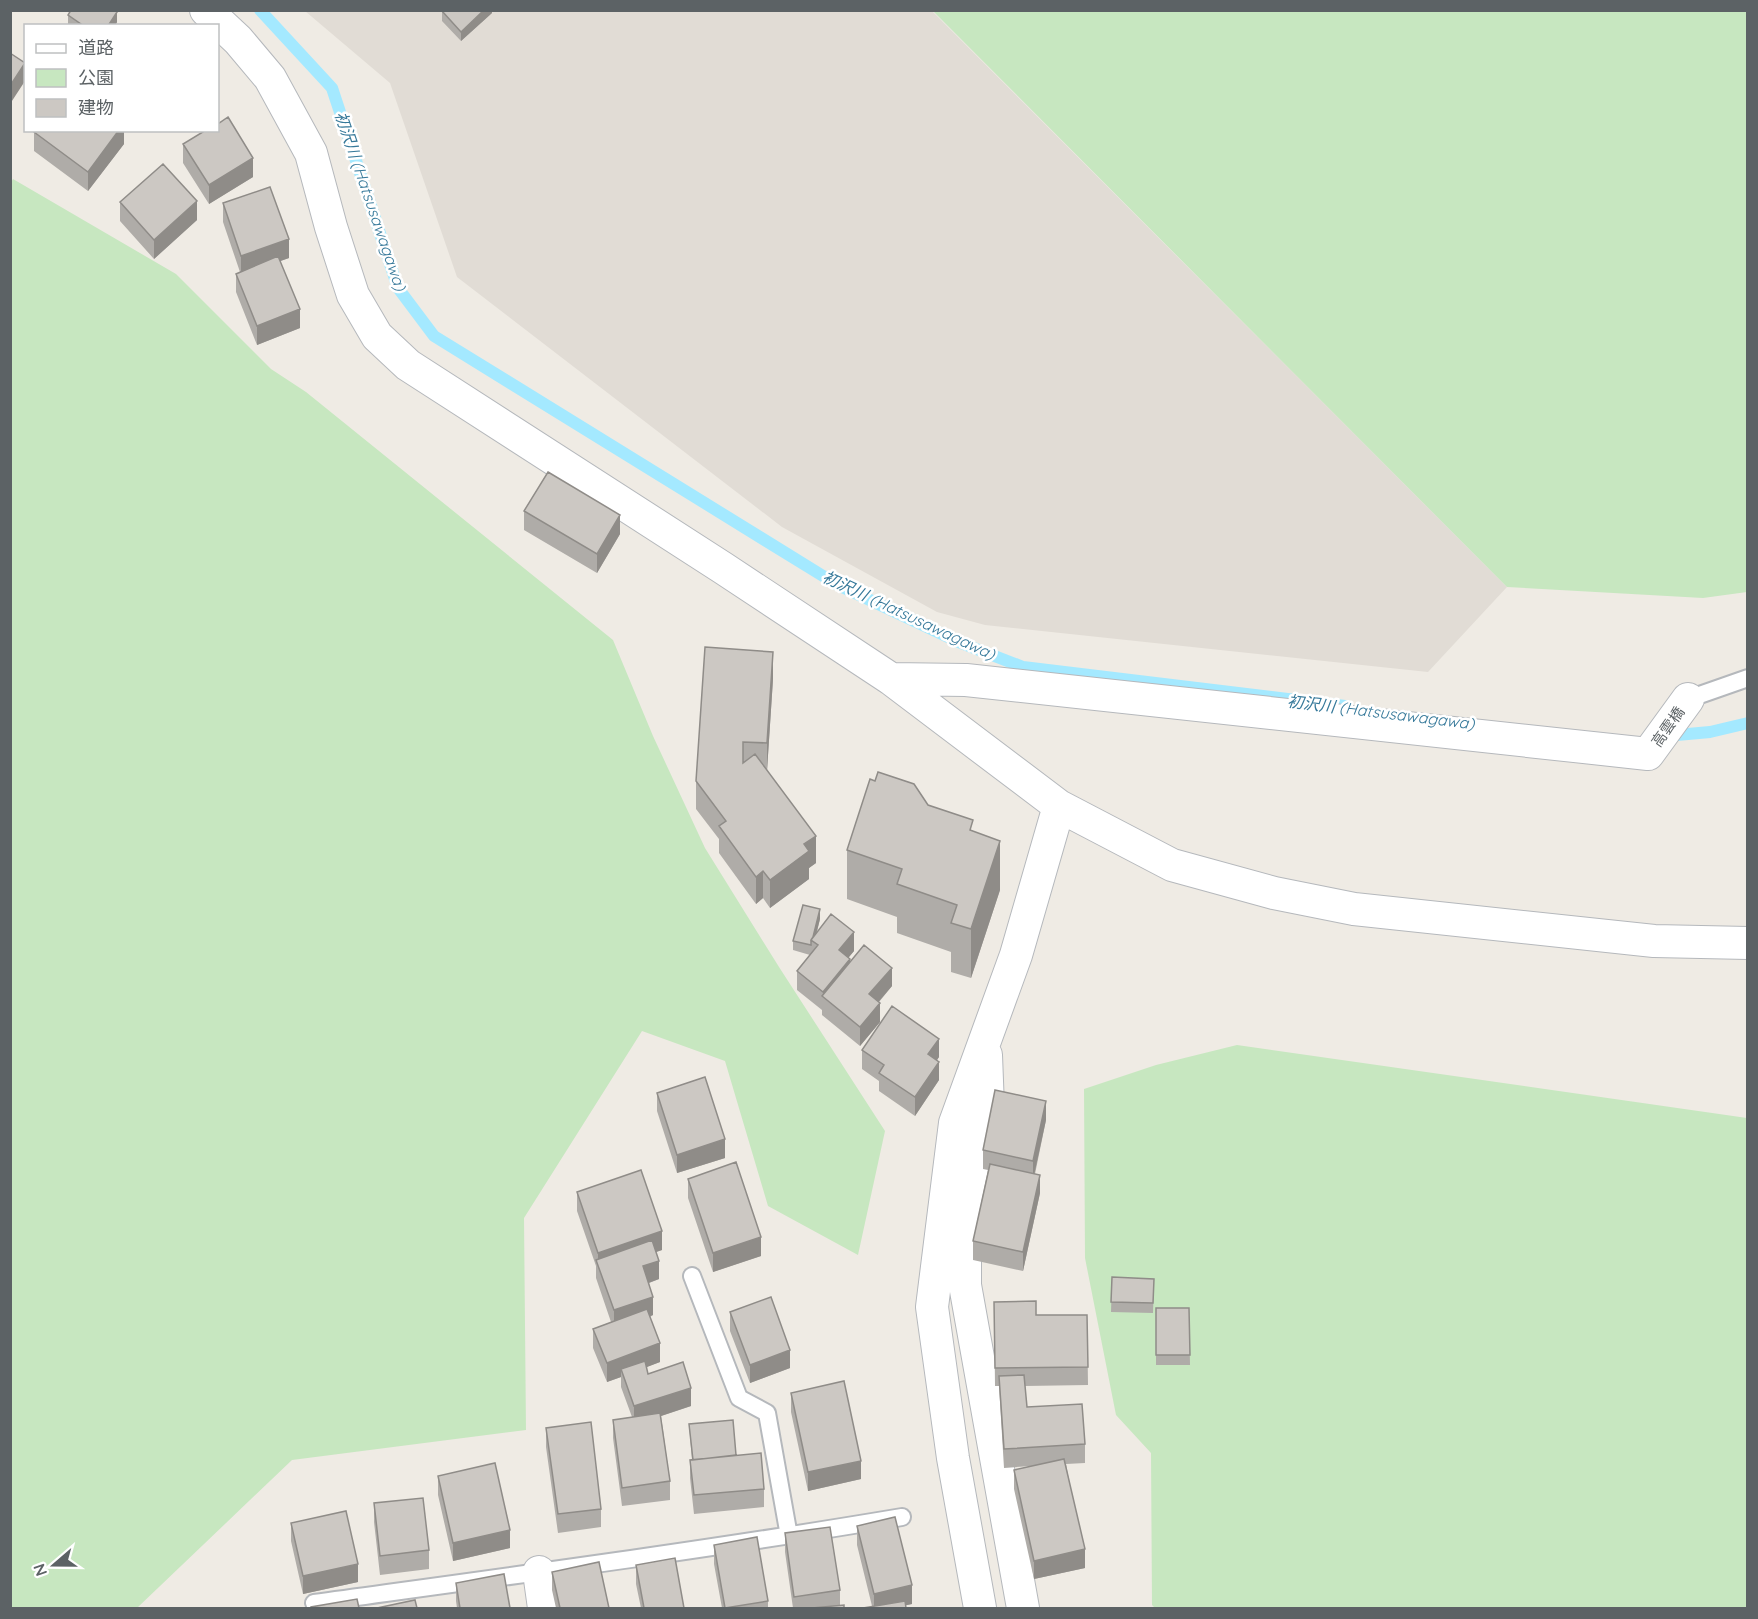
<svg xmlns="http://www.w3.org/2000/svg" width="1758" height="1619" font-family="Quicksand,'Noto Sans JP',sans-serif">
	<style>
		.education { fill: #e1dcd5 }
		.green { fill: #c7e7c0 }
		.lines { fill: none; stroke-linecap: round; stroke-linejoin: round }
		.stream { stroke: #a4e9ff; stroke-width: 12 }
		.lane-casing { stroke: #b5b8bc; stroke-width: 20 }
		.street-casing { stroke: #b5b8bc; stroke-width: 34 }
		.lane { stroke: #fff; stroke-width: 16 }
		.street { stroke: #fff; stroke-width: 32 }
		.wall { fill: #afaca8 }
		.shaded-wall { fill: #8f8c88 }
		.building { fill: #ccc8c3; stroke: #8f8c88; stroke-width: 1.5 }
		.labels { text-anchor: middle; stroke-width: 5; stroke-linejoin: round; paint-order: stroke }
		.street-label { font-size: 15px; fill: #5c6265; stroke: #fff }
		.water-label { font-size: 16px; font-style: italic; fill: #36799a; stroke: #fff }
	</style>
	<rect width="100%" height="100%" fill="#efebe4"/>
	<path class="education" d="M 305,11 L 932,11 L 1507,587 L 1428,672 L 985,625 L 937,612 L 782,527 L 457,277 L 390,83 Z"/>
	<path class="green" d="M 933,11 L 1747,11 L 1747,592 L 1703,598 L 1507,587 Z
		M 13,179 L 176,274 L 271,369 L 306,392 L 613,640 L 653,736 L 705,848 L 779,967 L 885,1131 L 858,1255 L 768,1206 L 725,1061 L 642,1031 L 524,1218 L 526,1430 L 292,1460 L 137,1608 L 11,1608 L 10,184 Z
		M 1237,1045 L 1747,1118 L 1747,1608 L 1155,1608 L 1152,1605 L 1151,1453 L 1116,1415 L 1085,1258 L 1084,1089 L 1156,1065 Z"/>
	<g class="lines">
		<path class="stream" d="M 260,10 L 332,88 L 398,288 L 434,336 L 836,584 L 961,643 L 1023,667 L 1345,706
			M 1666,736 L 1710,732 L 1748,723"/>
		<defs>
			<path id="lane" d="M 1688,699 L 1748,678
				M 692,1276 L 739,1398 L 767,1413 L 789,1536
				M 314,1603 C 510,1576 706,1550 902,1517"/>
			<path id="street" d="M 206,10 L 238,40 L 270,78 L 311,153 L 331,227 L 353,295 L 377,336 L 408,365 L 723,568 L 891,679 L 1059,806 L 1172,865 L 1274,893 L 1354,909 L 1654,941 L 1748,943
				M 891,679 L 966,680 L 1648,754 L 1688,699
				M 986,1055 L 988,1107 L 965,1251 L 965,1285 L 1023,1608
				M 539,1572 L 544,1608
				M 980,1608 L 953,1458 L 932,1307 L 955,1123 L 1016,955 L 1059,806"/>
		</defs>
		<use href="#lane" class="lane-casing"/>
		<use href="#street" class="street-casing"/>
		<use href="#lane" class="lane"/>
		<use href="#street" class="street"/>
	</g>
	<path class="wall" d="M 492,10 L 492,13 L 461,41 L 442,21 L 442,11 Z
		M 68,15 L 117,22 L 115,26 L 70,26 L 68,24 Z
		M 124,130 L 124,144 L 88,191 L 34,151 L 34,132 Z
		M 183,144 L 253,177 L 209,204 L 183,163 Z
		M 120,202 L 197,220 L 154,259 L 120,221 Z
		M 223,203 L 289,258 L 280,261 L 300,328 L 257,345 L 236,292 L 236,274 L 240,272 L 223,222 Z
		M 524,511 L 620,534 L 597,573 L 524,530 Z
		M 773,679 L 767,770 L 816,863 L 809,868 L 809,879 L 770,908 L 763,898 L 756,904 L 719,853 L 719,839 L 696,809 L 696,781 Z
		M 928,805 L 973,831 L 1000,890 L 971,978 L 951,972 L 951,952 L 897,933 L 897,917 L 847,899 L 847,850 Z
		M 820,919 L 817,932 L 854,951 L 848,958 L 850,962 L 892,986 L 879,1002 L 880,1022 L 860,1046 L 822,1015 L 822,1010 L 797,990 L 797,971 L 810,955 L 793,950 L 793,941 Z
		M 862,1050 L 939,1057 L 937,1060 L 939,1080 L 915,1116 L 879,1091 L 879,1081 L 862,1069 Z
		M 657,1093 L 725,1158 L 677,1173 L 657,1111 Z
		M 1046,1120 L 1035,1174 L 1040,1193 L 1023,1271 L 973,1260 L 973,1241 L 988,1170 L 983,1169 L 983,1150 Z
		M 688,1179 L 761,1256 L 713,1272 L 688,1198 Z
		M 577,1192 L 662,1250 L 656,1252 L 659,1279 L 649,1283 L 653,1315 L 650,1317 L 660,1362 L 646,1367 L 648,1374 L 691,1406 L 661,1416 L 670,1481 L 670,1500 L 622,1506 L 613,1438 L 613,1420 L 632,1417 L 621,1387 L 621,1377 L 607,1382 L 593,1348 L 593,1329 L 611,1322 L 596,1278 L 596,1266 L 577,1211 Z
		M 1112,1277 L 1154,1279 L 1153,1313 L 1111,1312 Z
		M 994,1302 L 1036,1315 L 1087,1315 L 1088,1385 L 1025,1386 L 1027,1407 L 1085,1444 L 1085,1463 L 1066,1464 L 1085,1568 L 1034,1579 L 1014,1489 L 1014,1470 L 1031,1466 L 1004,1468 L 999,1386 L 995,1386 Z
		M 1156,1308 L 1189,1308 L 1190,1365 L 1156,1365 Z
		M 730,1312 L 790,1368 L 750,1383 L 730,1331 Z
		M 791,1393 L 861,1479 L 808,1491 L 791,1412 Z
		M 689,1424 L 736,1456 L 764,1489 L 764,1507 L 694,1514 L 690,1478 L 690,1460 L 692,1460 Z
		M 546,1428 L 601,1509 L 601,1527 L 558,1533 L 546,1447 Z
		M 438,1476 L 510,1548 L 453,1561 L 438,1495 Z
		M 374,1503 L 429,1550 L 429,1569 L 380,1575 L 374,1522 Z
		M 291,1523 L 358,1582 L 303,1594 L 291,1541 Z
		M 857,1526 L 912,1604 L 906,1605 L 872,1606 L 857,1545 Z
		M 785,1533 L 840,1590 L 840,1605 L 844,1608 L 793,1608 L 785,1552 Z
		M 714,1545 L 768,1601 L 768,1608 L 722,1608 L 714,1564 Z
		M 636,1565 L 684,1608 L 641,1608 L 636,1584 Z
		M 552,1572 L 609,1608 L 556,1608 L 552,1590 Z
		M 456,1583 L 510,1608 L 457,1608 L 456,1601 Z"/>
	<path class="shaded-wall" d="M 484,10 L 492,10 L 492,13 L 461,41 L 461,32 Z
		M 117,12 L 117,22 L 115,26 L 108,26 Z
		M 25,63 L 25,81 L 10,104 L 10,86 Z
		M 119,130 L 124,130 L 124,144 L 88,191 L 88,172 Z
		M 253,158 L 253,177 L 209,204 L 209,185 Z
		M 197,201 L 197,220 L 154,259 L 154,240 Z
		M 289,239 L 289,258 L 241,275 L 241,256 Z
		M 300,309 L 300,328 L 257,345 L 257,326 Z
		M 620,515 L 620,534 L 597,573 L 597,554 Z
		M 773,652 L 773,679 L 767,771 L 767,743 Z
		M 816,836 L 816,863 L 809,868 L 809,879 L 770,908 L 770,880 L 804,844 Z
		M 1000,841 L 1000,890 L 971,978 L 971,929 Z
		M 763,871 L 763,898 L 756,904 L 756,877 Z
		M 820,909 L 820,919 L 814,942 L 812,941 Z
		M 854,932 L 854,951 L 839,969 L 839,950 Z
		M 850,959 L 850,977 L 823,997 L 823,992 Z
		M 892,968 L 892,986 L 869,1013 L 869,994 Z
		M 880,1003 L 880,1022 L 860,1046 L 860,1027 Z
		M 939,1039 L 939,1057 L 928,1073 L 928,1054 Z
		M 939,1062 L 939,1080 L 915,1116 L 915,1097 Z
		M 1046,1101 L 1046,1120 L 1033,1180 L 1033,1161 Z
		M 725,1139 L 725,1158 L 677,1173 L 677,1155 Z
		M 1040,1175 L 1040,1193 L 1023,1271 L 1023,1252 Z
		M 662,1231 L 662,1250 L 600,1271 L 598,1266 L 598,1253 Z
		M 761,1237 L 761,1256 L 713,1272 L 713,1253 Z
		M 659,1261 L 659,1279 L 643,1285 L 643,1266 Z
		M 653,1297 L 653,1315 L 614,1329 L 614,1310 Z
		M 660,1343 L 660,1362 L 624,1376 L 621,1369 L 621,1377 L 607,1382 L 607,1363 Z
		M 790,1350 L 790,1368 L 750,1383 L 750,1365 Z
		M 691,1388 L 691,1406 L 634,1425 L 634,1406 Z
		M 861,1461 L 861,1479 L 808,1491 L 808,1472 Z
		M 510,1530 L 510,1548 L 453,1561 L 453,1543 Z
		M 1085,1549 L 1085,1568 L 1034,1579 L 1034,1561 Z
		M 358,1564 L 358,1582 L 303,1594 L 303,1576 Z
		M 912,1585 L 912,1604 L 893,1608 L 874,1608 L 874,1594 Z"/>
	<path class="building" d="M 71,10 L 115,10 L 117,12 L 108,26 L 84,26 L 68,15 Z
		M 443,10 L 484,10 L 461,32 L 442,11 Z
		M 10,53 L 25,63 L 10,86 Z
		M 228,117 L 253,158 L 209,185 L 183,144 L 206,130 L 218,130 L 218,124 Z
		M 36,130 L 119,130 L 88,172 L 34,132 Z
		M 163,164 L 197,201 L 154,240 L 120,202 Z
		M 270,187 L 289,239 L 241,256 L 223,203 Z
		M 278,256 L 300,309 L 257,326 L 236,274 Z
		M 548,472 L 620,515 L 597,554 L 524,511 Z
		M 705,647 L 773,652 L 767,743 L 743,742 L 743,763 L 755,754 L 816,836 L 804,844 L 809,851 L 770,880 L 763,871 L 756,877 L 719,826 L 726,821 L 696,781 Z
		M 878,772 L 914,784 L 928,805 L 973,820 L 970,830 L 1000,841 L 971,929 L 951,923 L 957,905 L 897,884 L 902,869 L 847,850 L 870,779 L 875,781 Z
		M 803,905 L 820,909 L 813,937 L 811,940 L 811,945 L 793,941 Z
		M 831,914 L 854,932 L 839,950 L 850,959 L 823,992 L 797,971 L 818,945 L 811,940 Z
		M 864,945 L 892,968 L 869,994 L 880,1003 L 860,1027 L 822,996 Z
		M 892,1006 L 939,1039 L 928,1054 L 939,1062 L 915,1097 L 879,1073 L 884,1065 L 862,1050 Z
		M 705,1077 L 725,1139 L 677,1155 L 657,1093 Z
		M 995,1090 L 1046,1101 L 1033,1161 L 983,1150 Z
		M 736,1162 L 761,1237 L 713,1253 L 688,1179 Z
		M 990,1164 L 1040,1175 L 1023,1252 L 973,1241 Z
		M 641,1170 L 662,1231 L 598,1253 L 577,1192 Z
		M 652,1240 L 659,1261 L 643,1266 L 653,1297 L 614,1310 L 596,1260 Z
		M 1112,1277 L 1154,1279 L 1153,1303 L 1111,1302 Z
		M 771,1297 L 790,1350 L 750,1365 L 730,1312 Z
		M 1036,1301 L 1036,1315 L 1087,1315 L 1088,1367 L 995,1368 L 994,1302 Z
		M 1156,1308 L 1189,1308 L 1190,1355 L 1156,1355 Z
		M 647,1309 L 660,1343 L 607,1363 L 593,1329 Z
		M 645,1361 L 648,1374 L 683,1362 L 691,1388 L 634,1406 L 621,1369 Z
		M 1024,1375 L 1027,1407 L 1082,1404 L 1085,1444 L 1004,1449 L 999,1376 Z
		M 844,1381 L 861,1461 L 808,1472 L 791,1393 Z
		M 660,1413 L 670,1481 L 622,1488 L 613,1420 Z
		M 733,1420 L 736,1455 L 693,1460 L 689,1424 Z
		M 591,1422 L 601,1509 L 558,1514 L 546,1428 Z
		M 761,1453 L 764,1489 L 694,1495 L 690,1460 Z
		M 1064,1459 L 1085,1549 L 1034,1561 L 1014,1470 Z
		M 495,1463 L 510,1530 L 453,1543 L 438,1476 Z
		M 423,1498 L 429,1550 L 380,1556 L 374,1503 Z
		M 346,1511 L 358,1564 L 303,1576 L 291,1523 Z
		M 895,1517 L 912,1585 L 874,1594 L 857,1526 Z
		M 830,1527 L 840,1590 L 794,1597 L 785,1533 Z
		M 757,1537 L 768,1601 L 725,1608 L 714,1545 Z
		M 675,1558 L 684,1608 L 644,1608 L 636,1565 Z
		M 599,1562 L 609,1608 L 560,1608 L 552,1572 Z
		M 504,1574 L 510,1608 L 460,1608 L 456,1583 Z
		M 357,1599 L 359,1608 L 311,1608 L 311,1607 Z
		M 415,1600 L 417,1608 L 377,1608 Z
		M 905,1601 L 906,1608 L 863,1608 Z
		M 844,1605 L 844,1608 L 812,1608 Z"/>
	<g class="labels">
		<g class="street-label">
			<text transform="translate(1668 727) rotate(-55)" y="5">高雲橋</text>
		</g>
		<g class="water-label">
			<text transform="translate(371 201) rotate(71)" y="6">初沢川 (Hatsusawagawa)</text>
			<text transform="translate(909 615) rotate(25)" y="6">初沢川 (Hatsusawagawa)</text>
			<text transform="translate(1381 712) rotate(7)" y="6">初沢川 (Hatsusawagawa)</text>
		</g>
	</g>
	<rect width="1758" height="1619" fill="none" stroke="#5c6265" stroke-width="24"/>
	<rect x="24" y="24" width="195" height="108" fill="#ffffff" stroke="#bec0c1" stroke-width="1.5"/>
	<rect x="36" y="44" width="30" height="9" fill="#ffffff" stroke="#bec0c1" stroke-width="1.5"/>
	<text x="78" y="54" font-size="18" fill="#5c6265">道路</text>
	<rect x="36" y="69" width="30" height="18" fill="#c7e7c0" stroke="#bec0c1" stroke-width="1.5"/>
	<text x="78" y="84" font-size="18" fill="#5c6265">公園</text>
	<rect x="36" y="99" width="30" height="18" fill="#ccc8c3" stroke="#bec0c1" stroke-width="1.5"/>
	<text x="78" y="114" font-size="18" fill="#5c6265">建物</text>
	<g transform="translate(54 1565) rotate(250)" stroke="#ffffff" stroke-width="4.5" paint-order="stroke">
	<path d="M0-4.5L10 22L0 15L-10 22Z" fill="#5c6265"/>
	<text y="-9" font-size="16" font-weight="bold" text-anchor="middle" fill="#5c6265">N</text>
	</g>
</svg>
